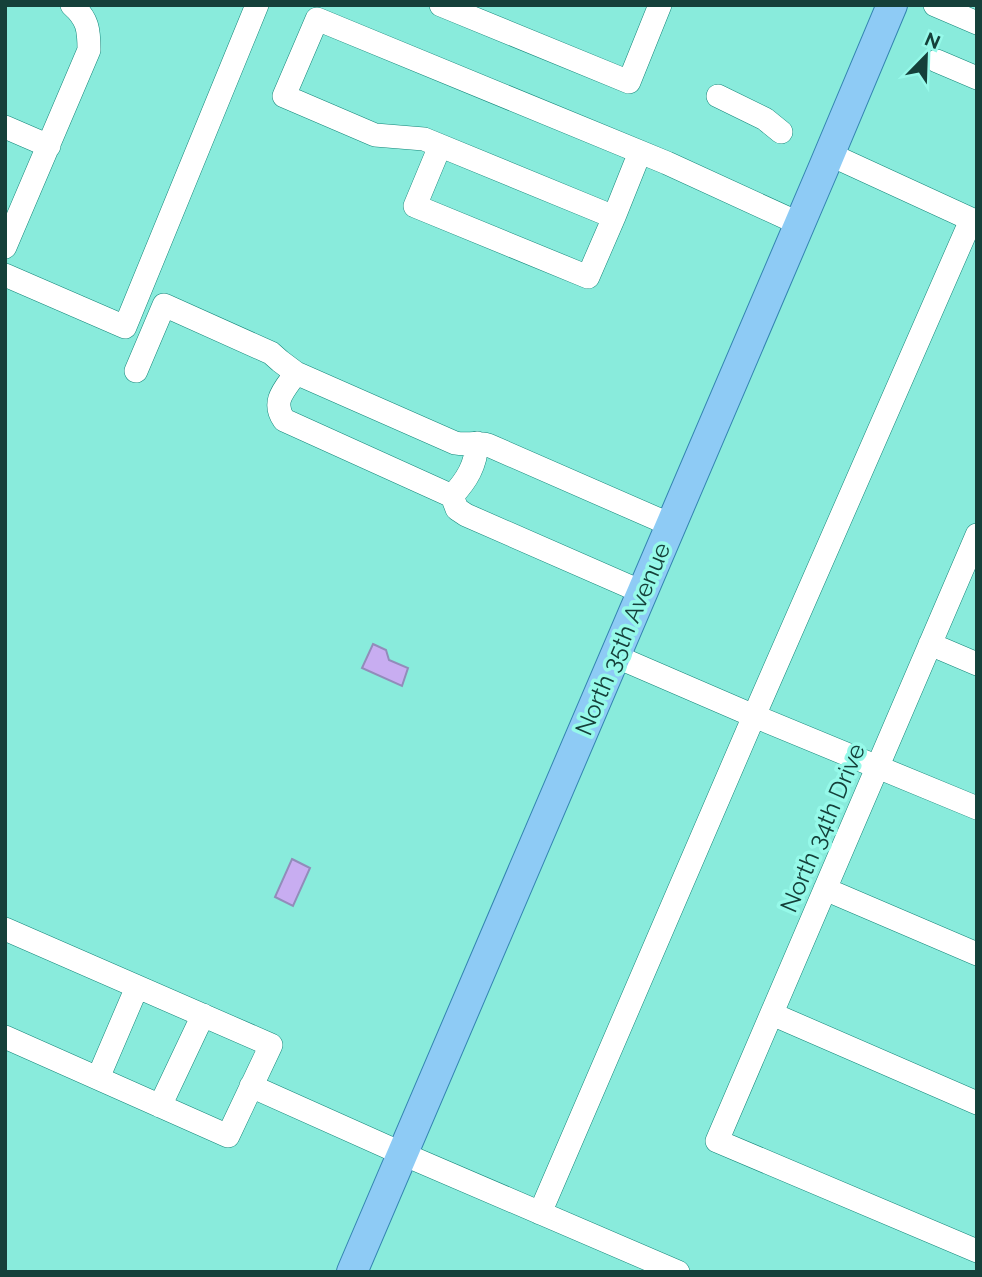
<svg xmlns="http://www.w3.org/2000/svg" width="982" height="1277" font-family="Raleway,sans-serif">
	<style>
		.water { fill: #c8adf1; stroke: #928cba; stroke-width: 2 }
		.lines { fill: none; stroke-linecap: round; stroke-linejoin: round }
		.minor-casing { stroke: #128679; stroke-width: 24 }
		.major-casing { stroke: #3384b0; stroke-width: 32 }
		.minor { stroke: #fff; stroke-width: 23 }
		.major { stroke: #8ecbf5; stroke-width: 30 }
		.labels { text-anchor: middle; stroke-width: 7; stroke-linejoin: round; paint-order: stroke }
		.street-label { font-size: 24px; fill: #15403a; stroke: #96f9e9 }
	</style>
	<rect width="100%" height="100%" fill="#89ebdc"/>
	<path class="water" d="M 373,644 L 386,650 L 389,660 L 408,668 L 402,686 L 362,668 Z
		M 292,859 L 310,868 L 293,906 L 275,897 Z"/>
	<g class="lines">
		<defs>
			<path id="minor" d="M 441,5 L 629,82 L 660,5
				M 935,5 L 977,23
				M 937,61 L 977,78
				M 718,96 L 765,119 L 781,132
				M 5,127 L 49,146
				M 440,146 L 415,206 L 588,277 L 614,217
				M 640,152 L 614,217 L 424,139 L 375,135 L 284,96 L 317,19 L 667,163 L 800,224
				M 829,154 L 977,222
				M 5,247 L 89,50 C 89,30 88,19 72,5
				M 5,275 L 125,327 L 257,5
				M 136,371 L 164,305 L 271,353 L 280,361 L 296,373 L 455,443 C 466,445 477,442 488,445 L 671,525
				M 296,373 C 285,389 271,401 284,420 L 452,496 L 457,509 L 466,515 L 642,592
				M 452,496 C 467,480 476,465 477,443
				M 977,535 L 717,1141 L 977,1251
				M 930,644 L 977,664
				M 615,656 L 754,716 L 977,808
				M 825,889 L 977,954
				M 5,929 L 271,1045 L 228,1136 L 5,1037
				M 772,1014 L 977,1103
				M 98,1078 L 137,987
				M 251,1086 L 403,1154 L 678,1272
				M 160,1106 L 203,1015
				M 540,1213 L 754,716 L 971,220"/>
			<path id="major" d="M 352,1272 L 824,167 L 892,5"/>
		</defs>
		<use href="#minor" class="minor-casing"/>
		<use href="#major" class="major-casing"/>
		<use href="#minor" class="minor"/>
		<use href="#major" class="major"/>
	</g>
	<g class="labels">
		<g class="street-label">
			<text transform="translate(623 639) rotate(-67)" y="8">North 35th Avenue</text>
			<text transform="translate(823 828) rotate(-67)" y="8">North 34th Drive</text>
		</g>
	</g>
	<rect width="982" height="1277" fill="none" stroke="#15403a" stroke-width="14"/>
	<g transform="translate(926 56) rotate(23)" stroke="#96f9e9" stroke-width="5" paint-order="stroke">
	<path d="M0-5L12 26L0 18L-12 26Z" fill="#15403a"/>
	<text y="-10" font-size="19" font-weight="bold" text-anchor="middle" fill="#15403a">N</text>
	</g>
</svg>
